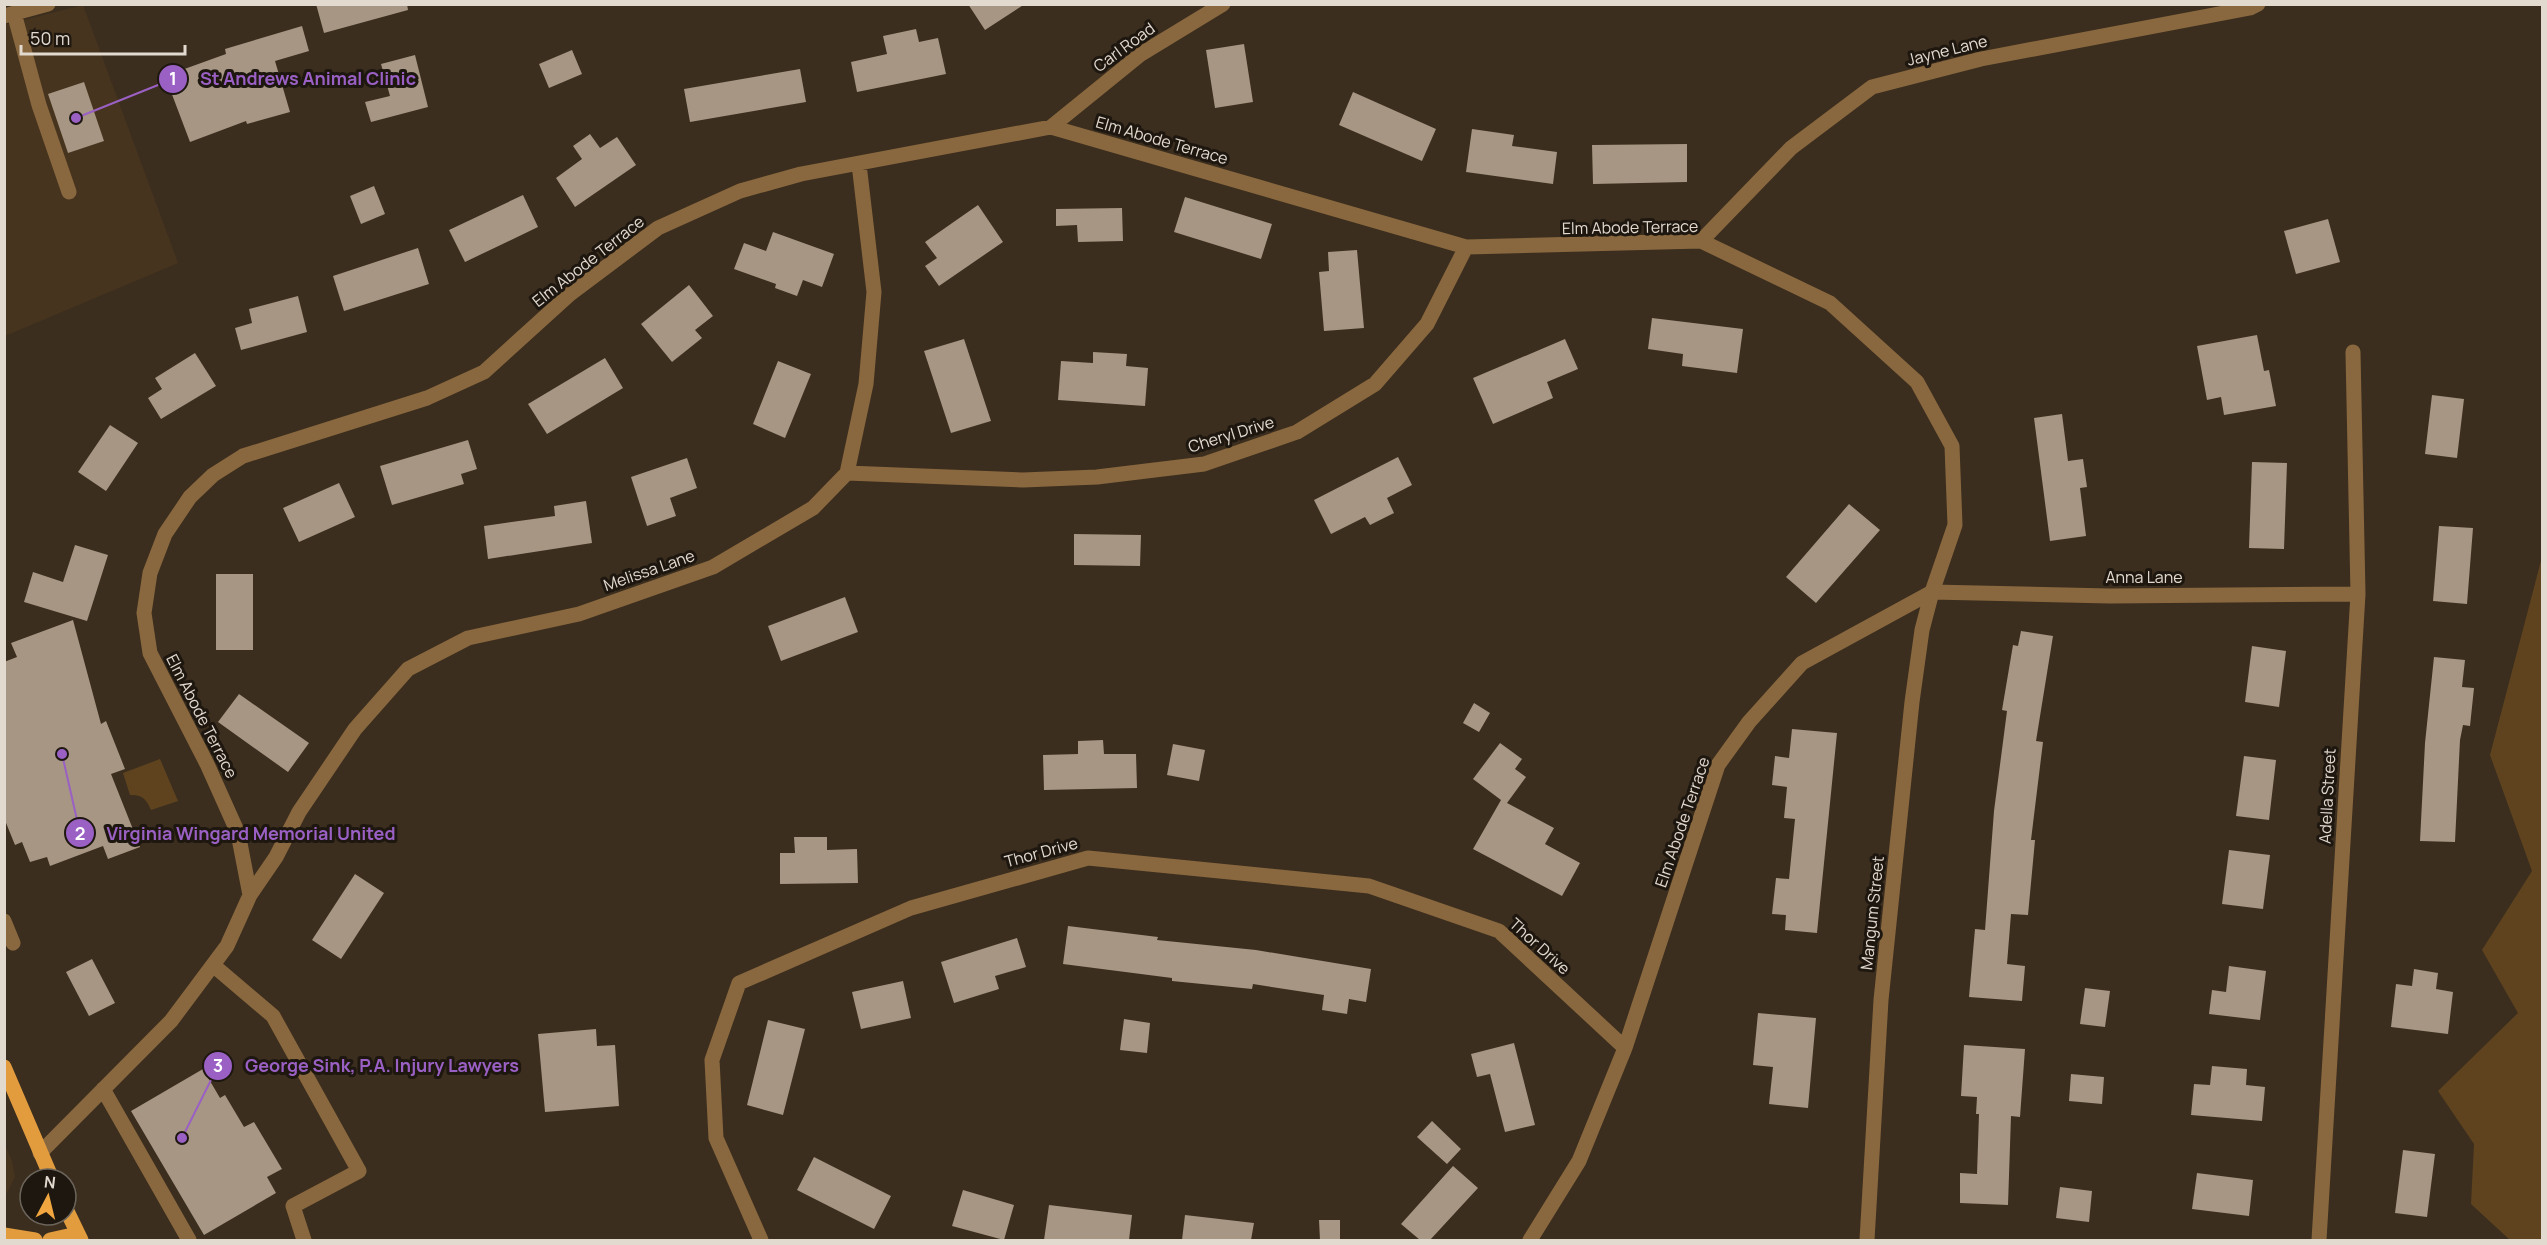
<svg xmlns="http://www.w3.org/2000/svg" width="2547" height="1245" font-family="Manrope,sans-serif">
	<style>
		.built { fill: #46341e }
		.green { fill: #5f431f }
		.building { fill: #a69683 }
		.lines { fill: none; stroke-linecap: round; stroke-linejoin: round }
		.minor { stroke: #8a683f; stroke-width: 15 }
		.major { stroke: #e29c3e; stroke-width: 15 }
		.labels { text-anchor: middle; stroke-width: 6; stroke-linejoin: round; paint-order: stroke }
		.street-label { font-size: 16px; fill: #e2d9cf; stroke: #1d1710 }
		.leader { fill: none; stroke: #9a60c4; stroke-width: 2 }
		.callout-dot { fill: #9a60c4; stroke: #1d1710; stroke-width: 2 }
		.mark-label { font-size: 18px; text-anchor: middle; font-weight: bold; fill: #fff }
		.callout-label { font-size: 18px; text-anchor: middle; font-weight: bold; fill: #9a60c4; stroke: #1d1710; stroke-width: 6; stroke-linejoin: round; paint-order: stroke }
	</style>
	<rect width="100%" height="100%" fill="#3b2e1e"/>
	<path class="built" d="M 83,5 L 178,263 L 5,336 L 4,25 Z
		M 4,1143 L 12,1161 L 15,1177 L 5,1196 Z"/>
	<path class="green" d="M 2542,557 L 2542,1240 L 2510,1240 L 2471,1204 L 2474,1144 L 2438,1091 L 2518,1013 L 2482,950 L 2532,871 L 2490,755 Z
		M 160,759 L 178,801 L 151,810 C 147,800 142,794 130,795 L 123,773 Z"/>
	<path class="building" d="M 316,4 L 407,4 L 408,10 L 324,33 Z
		M 968,4 L 1025,4 L 985,30 Z
		M 302,26 L 309,51 L 275,61 L 290,112 L 247,124 L 246,121 L 190,142 L 165,76 L 226,54 L 225,49 Z
		M 916,29 L 919,42 L 938,38 L 946,74 L 857,92 L 851,62 L 887,54 L 883,36 Z
		M 1244,44 L 1253,102 L 1215,108 L 1206,50 Z
		M 572,50 L 582,74 L 549,88 L 539,64 Z
		M 415,55 L 428,107 L 371,122 L 365,102 L 390,96 L 381,64 Z
		M 800,69 L 806,102 L 690,122 L 684,89 Z
		M 84,82 L 104,141 L 68,153 L 48,94 Z
		M 1353,92 L 1436,129 L 1422,161 L 1339,125 Z
		M 1472,129 L 1514,135 L 1512,146 L 1557,152 L 1553,184 L 1466,172 Z
		M 590,134 L 600,148 L 617,137 L 636,165 L 575,207 L 556,178 L 582,159 L 573,146 Z
		M 1687,144 L 1687,182 L 1593,184 L 1592,145 Z
		M 374,186 L 385,214 L 361,224 L 350,196 Z
		M 523,195 L 538,227 L 465,262 L 449,230 Z
		M 1185,197 L 1272,224 L 1261,259 L 1174,232 Z
		M 978,205 L 1003,242 L 939,286 L 925,266 L 937,258 L 925,242 Z
		M 1122,208 L 1123,241 L 1078,242 L 1077,225 L 1056,226 L 1056,209 Z
		M 2328,219 L 2340,262 L 2296,274 L 2284,231 Z
		M 773,232 L 834,254 L 822,287 L 803,280 L 797,296 L 775,288 L 776,284 L 734,269 L 744,243 L 766,251 Z
		M 418,248 L 429,284 L 344,311 L 333,276 Z
		M 1357,250 L 1364,328 L 1324,331 L 1319,272 L 1329,271 L 1328,252 Z
		M 689,285 L 713,316 L 695,330 L 702,338 L 672,362 L 641,324 Z
		M 298,296 L 307,332 L 241,350 L 235,328 L 252,323 L 249,309 Z
		M 1652,318 L 1743,329 L 1737,373 L 1682,366 L 1683,354 L 1648,349 Z
		M 2257,335 L 2264,371 L 2269,370 L 2276,406 L 2224,415 L 2221,397 L 2207,400 L 2197,346 Z
		M 964,339 L 991,421 L 951,433 L 924,351 Z
		M 1565,339 L 1578,369 L 1547,382 L 1553,398 L 1493,424 L 1473,378 Z
		M 1093,352 L 1127,354 L 1126,366 L 1148,368 L 1145,406 L 1058,400 L 1061,361 L 1093,363 Z
		M 195,353 L 216,386 L 161,419 L 148,398 L 162,389 L 155,378 Z
		M 605,358 L 623,388 L 547,434 L 528,404 Z
		M 778,361 L 811,374 L 785,438 L 753,424 Z
		M 2432,395 L 2464,399 L 2457,458 L 2425,454 Z
		M 2062,414 L 2068,461 L 2083,459 L 2087,487 L 2080,488 L 2086,536 L 2050,541 L 2034,418 Z
		M 110,425 L 138,443 L 106,491 L 78,472 Z
		M 468,440 L 477,469 L 461,474 L 464,484 L 392,505 L 380,466 Z
		M 1398,457 L 1412,485 L 1387,498 L 1394,513 L 1370,525 L 1365,517 L 1331,534 L 1314,500 Z
		M 687,458 L 697,488 L 670,498 L 676,516 L 647,526 L 631,477 Z
		M 2252,462 L 2287,463 L 2284,549 L 2249,548 Z
		M 339,483 L 355,517 L 299,542 L 283,508 Z
		M 586,501 L 592,543 L 488,559 L 484,526 L 555,516 L 554,506 Z
		M 1849,504 L 1880,530 L 1816,603 L 1786,577 Z
		M 2439,526 L 2473,528 L 2467,604 L 2433,601 Z
		M 1074,534 L 1141,535 L 1140,566 L 1074,565 Z
		M 75,545 L 108,555 L 87,621 L 24,602 L 33,572 L 63,582 Z
		M 216,574 L 253,574 L 253,650 L 216,650 Z
		M 845,597 L 858,632 L 781,661 L 768,626 Z
		M 73,620 L 101,724 L 106,721 L 125,769 L 111,774 L 140,847 L 108,859 L 103,846 L 50,866 L 47,857 L 30,862 L 22,842 L 15,845 L 4,818 L 4,662 L 17,657 L 11,643 Z
		M 2021,631 L 2053,636 L 2036,741 L 2043,742 L 2031,840 L 2035,840 L 2028,915 L 2011,914 L 2007,964 L 2025,966 L 2022,1001 L 1969,997 L 1975,929 L 1985,930 L 1994,811 L 2007,711 L 2002,710 L 2013,645 L 2018,646 Z
		M 2252,646 L 2286,651 L 2279,707 L 2245,702 Z
		M 2434,657 L 2465,660 L 2462,687 L 2474,688 L 2470,726 L 2463,725 L 2460,740 L 2455,842 L 2420,841 L 2425,743 Z
		M 239,694 L 309,743 L 288,772 L 218,722 Z
		M 1474,703 L 1490,713 L 1479,732 L 1463,723 Z
		M 1792,729 L 1837,733 L 1817,933 L 1785,930 L 1786,915 L 1772,914 L 1776,878 L 1789,879 L 1795,819 L 1784,818 L 1787,787 L 1772,785 L 1775,756 L 1789,758 Z
		M 1103,740 L 1104,754 L 1136,754 L 1137,788 L 1044,790 L 1043,755 L 1078,754 L 1078,741 Z
		M 1500,743 L 1522,759 L 1515,769 L 1526,777 L 1507,803 L 1554,828 L 1545,844 L 1580,863 L 1562,896 L 1473,849 L 1501,800 L 1473,779 Z
		M 1173,744 L 1205,750 L 1199,781 L 1167,775 Z
		M 2244,756 L 2276,760 L 2269,820 L 2236,816 Z
		M 794,837 L 827,837 L 827,850 L 857,849 L 858,883 L 780,884 L 780,853 L 795,853 Z
		M 2229,850 L 2270,855 L 2263,909 L 2222,904 Z
		M 355,874 L 384,893 L 341,959 L 312,940 Z
		M 1068,926 L 1158,937 L 1157,940 L 1256,950 L 1371,969 L 1366,1002 L 1349,999 L 1347,1014 L 1322,1010 L 1324,995 L 1253,984 L 1252,989 L 1172,981 L 1172,978 L 1063,964 Z
		M 1017,938 L 1026,967 L 995,976 L 999,989 L 954,1003 L 941,962 Z
		M 92,959 L 115,1003 L 89,1016 L 66,972 Z
		M 2229,966 L 2266,971 L 2260,1020 L 2209,1014 L 2212,990 L 2226,992 Z
		M 2414,969 L 2438,973 L 2436,989 L 2453,992 L 2448,1034 L 2391,1027 L 2396,984 L 2412,986 Z
		M 903,981 L 911,1018 L 861,1029 L 852,992 Z
		M 2085,988 L 2110,991 L 2105,1027 L 2080,1024 Z
		M 1758,1013 L 1816,1018 L 1808,1108 L 1769,1104 L 1773,1067 L 1753,1065 Z
		M 1124,1019 L 1150,1023 L 1147,1053 L 1120,1050 Z
		M 768,1020 L 805,1029 L 783,1115 L 747,1105 Z
		M 596,1029 L 597,1046 L 615,1045 L 619,1106 L 545,1112 L 538,1034 Z
		M 1514,1043 L 1535,1125 L 1505,1132 L 1490,1074 L 1477,1077 L 1471,1054 Z
		M 1964,1045 L 2025,1049 L 2020,1117 L 2011,1116 L 2008,1205 L 1960,1203 L 1960,1173 L 1977,1174 L 1979,1114 L 1976,1114 L 1977,1097 L 1961,1096 Z
		M 2212,1066 L 2247,1069 L 2246,1085 L 2265,1087 L 2262,1121 L 2191,1115 L 2194,1084 L 2210,1085 Z
		M 203,1069 L 220,1098 L 225,1095 L 244,1127 L 254,1122 L 282,1169 L 267,1177 L 276,1193 L 204,1235 L 131,1111 Z
		M 2071,1074 L 2104,1077 L 2102,1104 L 2069,1101 Z
		M 1432,1121 L 1461,1149 L 1447,1164 L 1417,1137 Z
		M 2403,1150 L 2435,1154 L 2427,1217 L 2395,1213 Z
		M 814,1157 L 891,1196 L 874,1229 L 797,1190 Z
		M 1453,1166 L 1478,1188 L 1430,1240 L 1420,1240 L 1401,1224 Z
		M 2197,1173 L 2253,1180 L 2249,1216 L 2192,1209 Z
		M 2060,1187 L 2092,1191 L 2089,1222 L 2056,1218 Z
		M 963,1190 L 1014,1205 L 1004,1240 L 952,1226 Z
		M 1049,1205 L 1132,1215 L 1129,1240 L 1044,1240 Z
		M 1185,1215 L 1254,1223 L 1251,1240 L 1182,1240 Z
		M 1319,1220 L 1340,1220 L 1340,1240 L 1320,1240 Z"/>
	<g class="lines">
		<path class="minor" d="M 14,13 L 39,105 L 69,192
			M 4,16 L 48,4
			M 1051,127 L 1141,54 L 1223,4
			M 1701,241 L 1791,148 L 1872,87 L 1981,59 L 2250,8 L 2258,4
			M 847,473 L 1023,480 L 1097,477 L 1204,464 L 1297,432 L 1375,384 L 1427,324 L 1466,247
			M 250,895 L 276,857 L 299,812 L 355,729 L 408,669 L 468,638 L 579,614 L 713,567 L 813,508 L 847,473 L 866,384 L 874,292 L 859,164
			M 4,921 L 13,943
			M 213,965 L 273,1016 L 359,1171 L 293,1206 L 304,1240
			M 103,1089 L 189,1240
			M 40,1153 L 171,1021 L 227,946 L 250,895 L 238,833 L 207,764 L 150,653 L 144,613 L 150,573 L 165,534 L 190,497 L 213,475 L 243,456 L 427,398 L 484,372 L 570,294 L 658,228 L 740,191 L 801,174 L 1051,127 L 1466,247 L 1701,241 L 1830,303 L 1917,382 L 1952,446 L 1955,525 L 1932,592 L 1802,663 L 1749,722 L 1718,765 L 1625,1048 L 1579,1161 L 1530,1240
			M 761,1240 L 716,1138 L 712,1060 L 739,983 L 911,908 L 1088,858 L 1369,886 L 1499,931 L 1625,1048
			M 1867,1240 L 1881,1000 L 1912,702 L 1922,630 L 1932,592 L 2110,596 L 2358,594
			M 2319,1240 L 2358,594 L 2353,352"/>
		<path class="major" d="M 4,1067 L 52,1179
			M 66,1209 L 81,1240
			M 4,1235 L 35,1240
			M 50,1240 L 77,1234"/>
	</g>
	<g class="labels">
		<g class="street-label">
			<text transform="translate(1124 47) rotate(-36)" y="6">Carl Road</text>
			<text transform="translate(1947 50) rotate(-14)" y="6">Jayne Lane</text>
			<text transform="translate(1162 140) rotate(16)" y="6">Elm Abode Terrace</text>
			<text transform="translate(1630 227) rotate(-1)" y="6">Elm Abode Terrace</text>
			<text transform="translate(588 261) rotate(-38)" y="6">Elm Abode Terrace</text>
			<text transform="translate(1231 434) rotate(-17)" y="6">Cheryl Drive</text>
			<text transform="translate(649 570) rotate(-19)" y="6">Melissa Lane</text>
			<text x="2144" y="583">Anna Lane</text>
			<text transform="translate(202 716) rotate(63)" y="6">Elm Abode Terrace</text>
			<text transform="translate(2327 796) rotate(-87)" y="6">Adella Street</text>
			<text transform="translate(1682 822) rotate(-71)" y="6">Elm Abode Terrace</text>
			<text transform="translate(1041 852) rotate(-15)" y="6">Thor Drive</text>
			<text transform="translate(1872 913) rotate(-84)" y="6">Mangum Street</text>
			<text transform="translate(1540 946) rotate(42)" y="6">Thor Drive</text>
		</g>
	</g>
	<path class="leader" d="M76 118L173 79M62 754L80 833M182 1138L218 1066"/>
	<g class="callout-dot">
		<circle cx="76" cy="118" r="6"/>
		<circle cx="62" cy="754" r="6"/>
		<circle cx="182" cy="1138" r="6"/>
		<circle cx="173" cy="79" r="15"/>
		<circle cx="80" cy="833" r="15"/>
		<circle cx="218" cy="1066" r="15"/>
	</g>
	<g class="mark-label">
		<text x="173" y="85">1</text>
		<text x="80" y="840">2</text>
		<text x="218" y="1072">3</text>
	</g>
	<g class="callout-label">
		<text x="308" y="85">St Andrews Animal Clinic</text>
		<text x="251" y="840">Virginia Wingard Memorial United</text>
		<text x="382" y="1072">George Sink, P.A. Injury Lawyers</text>
	</g>
	<rect width="2547" height="1245" fill="none" stroke="#e2d9cf" stroke-width="12"/>
	<g transform="translate(48 1197) rotate(7)"><circle r="28" fill="#1d1710" stroke="#6c655c" stroke-width="1.5"/>
	<path d="M0-4.5L10 22L0 15L-10 22Z" fill="#f1a63f"/>
	<text y="-9" font-size="16" font-weight="bold" text-anchor="middle" fill="#e2d9cf">N</text>
	</g>
	<path d="M21 45v9h164v-9" fill="none" stroke="#e2d9cf" stroke-width="3"/>
	<text x="30" y="45" font-size="18" fill="#e2d9cf" stroke="#1d1710" stroke-width="4.5" paint-order="stroke">50 m</text>
</svg>
